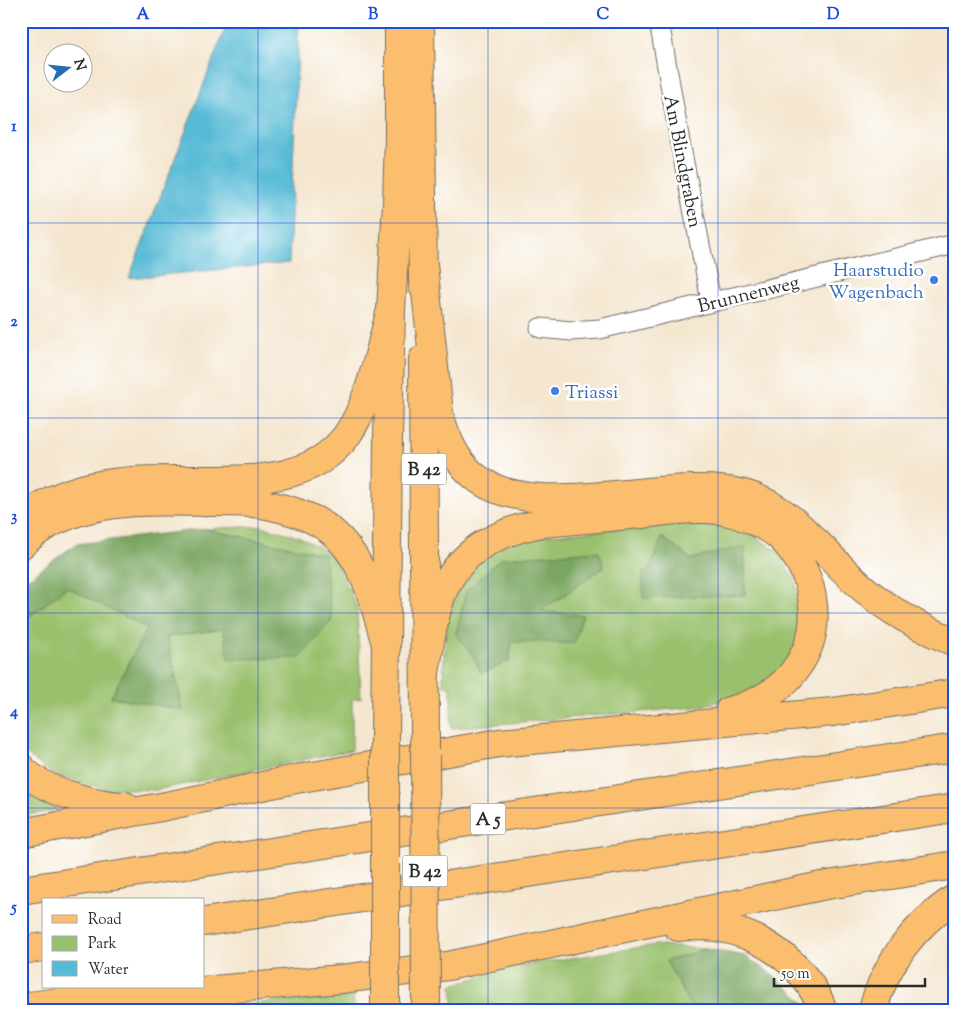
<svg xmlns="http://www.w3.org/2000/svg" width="976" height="1031" font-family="'Sorts Mill Goudy',serif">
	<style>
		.green { fill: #99c06c; stroke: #62764c; fill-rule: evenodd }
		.forest { fill: #7aa660; stroke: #526846 }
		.water { fill: #58bbd6; stroke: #427380 }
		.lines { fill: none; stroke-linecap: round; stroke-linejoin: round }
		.minor-casing { stroke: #716c64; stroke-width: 21 }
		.primary-casing { stroke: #716c64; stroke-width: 30 }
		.motorway-casing { stroke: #716c64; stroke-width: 30 }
		.minor { stroke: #fff; stroke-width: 19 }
		.primary { stroke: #fabe6e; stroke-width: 28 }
		.motorway { stroke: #fabe6e; stroke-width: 28 }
		.primary-bridge-casing { stroke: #716c64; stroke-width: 30; stroke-linecap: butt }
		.primary-bridge { stroke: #fabe6e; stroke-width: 28 }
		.grid { fill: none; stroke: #1d4ed8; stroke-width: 1; stroke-opacity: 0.55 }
		.shop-dot { fill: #3f7fe0; stroke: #fff; stroke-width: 2 }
		.labels { text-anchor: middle; stroke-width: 5; stroke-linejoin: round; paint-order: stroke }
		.shield { fill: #fff; stroke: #6b6b6b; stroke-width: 1 }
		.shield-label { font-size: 18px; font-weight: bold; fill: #2b2b2b }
		.street-label { font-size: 19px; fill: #2b2b2b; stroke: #fff }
		.shop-label { font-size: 19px; fill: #366cbe; stroke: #fff; text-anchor: end }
		.neatline { fill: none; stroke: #1d4ed8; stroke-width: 2 }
		.grid-label { font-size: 16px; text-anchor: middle; font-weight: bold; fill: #1d4ed8 }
	</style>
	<rect width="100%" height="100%" fill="#fff"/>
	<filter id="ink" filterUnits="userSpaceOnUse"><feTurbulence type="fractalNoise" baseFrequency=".02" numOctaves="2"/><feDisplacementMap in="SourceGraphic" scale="10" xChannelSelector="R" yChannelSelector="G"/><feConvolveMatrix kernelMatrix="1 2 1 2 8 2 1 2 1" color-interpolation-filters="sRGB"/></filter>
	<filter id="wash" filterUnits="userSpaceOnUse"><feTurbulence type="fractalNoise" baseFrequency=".0096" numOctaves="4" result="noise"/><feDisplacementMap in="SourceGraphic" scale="20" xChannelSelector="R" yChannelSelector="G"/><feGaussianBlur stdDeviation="1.12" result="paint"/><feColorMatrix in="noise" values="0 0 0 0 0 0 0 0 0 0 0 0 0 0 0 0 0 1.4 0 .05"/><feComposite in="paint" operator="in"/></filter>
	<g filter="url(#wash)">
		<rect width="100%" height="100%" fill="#f4e6cf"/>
		<path class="green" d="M 701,521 L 746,530 L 776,550 L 795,579 L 800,629 L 791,657 L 774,678 L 748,694 L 697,707 L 451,728 L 451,686 L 443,686 L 444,652 L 449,614 L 460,584 L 476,563 L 501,545 L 535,536 ZM 599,551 L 604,567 L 540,611 L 481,673 L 475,659 Z
			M 261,526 L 300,537 L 332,554 L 357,607 L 361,698 L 352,699 L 352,750 L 156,790 L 102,788 L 52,774 L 21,750 L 21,623 L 67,587 L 148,628 L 112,697 L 182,710 L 166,637 L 224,629 L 324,554 L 204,529 Z
			M 21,783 L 58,810 L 21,816 Z
			M 655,945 L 706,949 L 666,961 L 693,1010 L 454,1010 L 452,985 L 513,967 Z
			M 354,996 L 353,1010 L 175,1010 Z"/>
		<path class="forest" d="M 204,529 L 324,554 L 332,620 L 300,658 L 229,659 L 223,629 L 167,637 L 183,710 L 111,697 L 147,628 L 67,587 L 21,623 L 21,588 L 26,580 L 76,544 Z
			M 662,537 L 691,559 L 745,546 L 745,595 L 643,598 L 643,573 L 650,568 Z
			M 598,551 L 604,567 L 541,611 L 583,615 L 574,643 L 512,642 L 509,661 L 481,674 L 475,659 L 456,634 L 466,591 L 501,558 Z
			M 706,949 L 745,956 L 770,973 L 803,1001 L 805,1010 L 693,1010 L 666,961 Z"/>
		<path class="water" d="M 228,21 L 299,21 L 289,263 L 129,278 Z"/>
	</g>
	<g filter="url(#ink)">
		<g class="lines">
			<defs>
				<path id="minor" d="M 659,21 L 680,142 L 711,301
					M 540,328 L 571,331 L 600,329 L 955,244"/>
				<path id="primary" d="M 420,21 L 423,286
					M 423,359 L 425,733
					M 385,739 L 388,438 L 391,310 L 397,202 L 399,137 L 399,21"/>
				<path id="motorway" d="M 423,264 L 439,413 C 445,436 455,460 473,475 C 532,527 669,473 744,494 C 795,508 825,556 864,589 C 891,612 922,629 955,642
					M 21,517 C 46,501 76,488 105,484 C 138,479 172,480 204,480 C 255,480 314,481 347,435 C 370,403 380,349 391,310
					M 21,545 C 34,532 52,521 69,515 C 111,499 160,501 204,502 C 226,502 250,501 272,506 C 295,511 323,521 339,538 C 366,566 375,606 385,641
					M 425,673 C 430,645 433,613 445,587 C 463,548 503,530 543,523 C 576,520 608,517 641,514 C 672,511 709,504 739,515 C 753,520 768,526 779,536 C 813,568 826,624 799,664 C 783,690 757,704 729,711
					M 21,768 C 42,791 95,805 125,806
					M 21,833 L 161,807 L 296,779 L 499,743 L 833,712 L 955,693
					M 21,890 L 955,748
					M 204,922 L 955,808
					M 678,927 C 686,926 696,926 704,926 C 756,929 805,962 823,1010
					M 21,950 L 44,947
					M 21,1007 L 126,993 L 177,993 L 341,979 L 448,966 L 821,886 L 955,865
					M 873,1010 C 885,963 915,925 955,898"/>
			</defs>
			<use href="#minor" class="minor-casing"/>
			<use href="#primary" class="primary-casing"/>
			<use href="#motorway" class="motorway-casing"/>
			<use href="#minor" class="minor"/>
			<use href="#primary" class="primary"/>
			<use href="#motorway" class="motorway"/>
			<defs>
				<path id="primary-bridge" d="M 425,733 L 426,1010
					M 385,1010 L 385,739"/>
			</defs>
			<use href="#primary-bridge" class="primary-bridge-casing"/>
			<use href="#primary-bridge" class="primary-bridge"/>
		</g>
	</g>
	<path class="grid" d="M 258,21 L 258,1010M 488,21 L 488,1010M 718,21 L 718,1010M 21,223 L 955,223M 21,418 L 955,418M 21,613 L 955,613M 21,808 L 955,808"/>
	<g class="shop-dot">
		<circle cx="934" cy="280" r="5"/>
		<circle cx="555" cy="391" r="5"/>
	</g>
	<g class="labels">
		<g class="shield">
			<rect x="401.5" y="453.5" width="45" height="31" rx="4"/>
			<rect x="470.5" y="803.5" width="35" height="31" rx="4"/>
			<rect x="402.5" y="855.5" width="45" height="31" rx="4"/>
		</g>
		<g class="shield-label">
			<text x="424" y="475">B 42</text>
			<text x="488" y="825">A 5</text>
			<text x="425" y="877">B 42</text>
		</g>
		<g class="street-label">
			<text transform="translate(684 161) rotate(79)" y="7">Am Blindgraben</text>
			<text transform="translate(748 293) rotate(-14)" y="7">Brunnenweg</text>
		</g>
		<g class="shop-label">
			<text x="924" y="276">Haarstudio<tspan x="924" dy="22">Wagenbach</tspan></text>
			<text x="565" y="398" text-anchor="start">Triassi</text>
		</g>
	</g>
	<rect width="976" height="1031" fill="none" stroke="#fff" stroke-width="55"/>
	<rect x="42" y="898" width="162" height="90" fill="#ffffff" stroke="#aaaaaa"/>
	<rect x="52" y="915" width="25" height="8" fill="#fabe6e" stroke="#aaaaaa"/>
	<text x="88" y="924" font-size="15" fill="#2b2b2b">Road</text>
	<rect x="52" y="936" width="25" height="15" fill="#99c06c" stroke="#aaaaaa"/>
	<text x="88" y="948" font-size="15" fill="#2b2b2b">Park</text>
	<rect x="52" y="961" width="25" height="15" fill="#58bbd6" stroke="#aaaaaa"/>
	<text x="88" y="974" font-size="15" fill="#2b2b2b">Water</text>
	<g transform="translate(68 68) rotate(74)"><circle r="24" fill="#ffffff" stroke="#aaaaaa"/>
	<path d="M0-4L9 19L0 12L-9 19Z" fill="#1f6fb2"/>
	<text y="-8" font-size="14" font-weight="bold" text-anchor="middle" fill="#2b2b2b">N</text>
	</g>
	<path d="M774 978v8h151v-8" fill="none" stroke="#2b2b2b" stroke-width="2.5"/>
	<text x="781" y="978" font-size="15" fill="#2b2b2b" stroke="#ffffff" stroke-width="4" paint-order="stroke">50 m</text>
	<rect x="28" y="28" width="920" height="976" class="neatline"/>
	<g class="grid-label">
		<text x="143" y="19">A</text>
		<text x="373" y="19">B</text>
		<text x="603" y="19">C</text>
		<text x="833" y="19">D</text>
		<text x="14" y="131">1</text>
		<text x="14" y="326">2</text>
		<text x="14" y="521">3</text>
		<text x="14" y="716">4</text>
		<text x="14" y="912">5</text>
	</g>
</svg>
